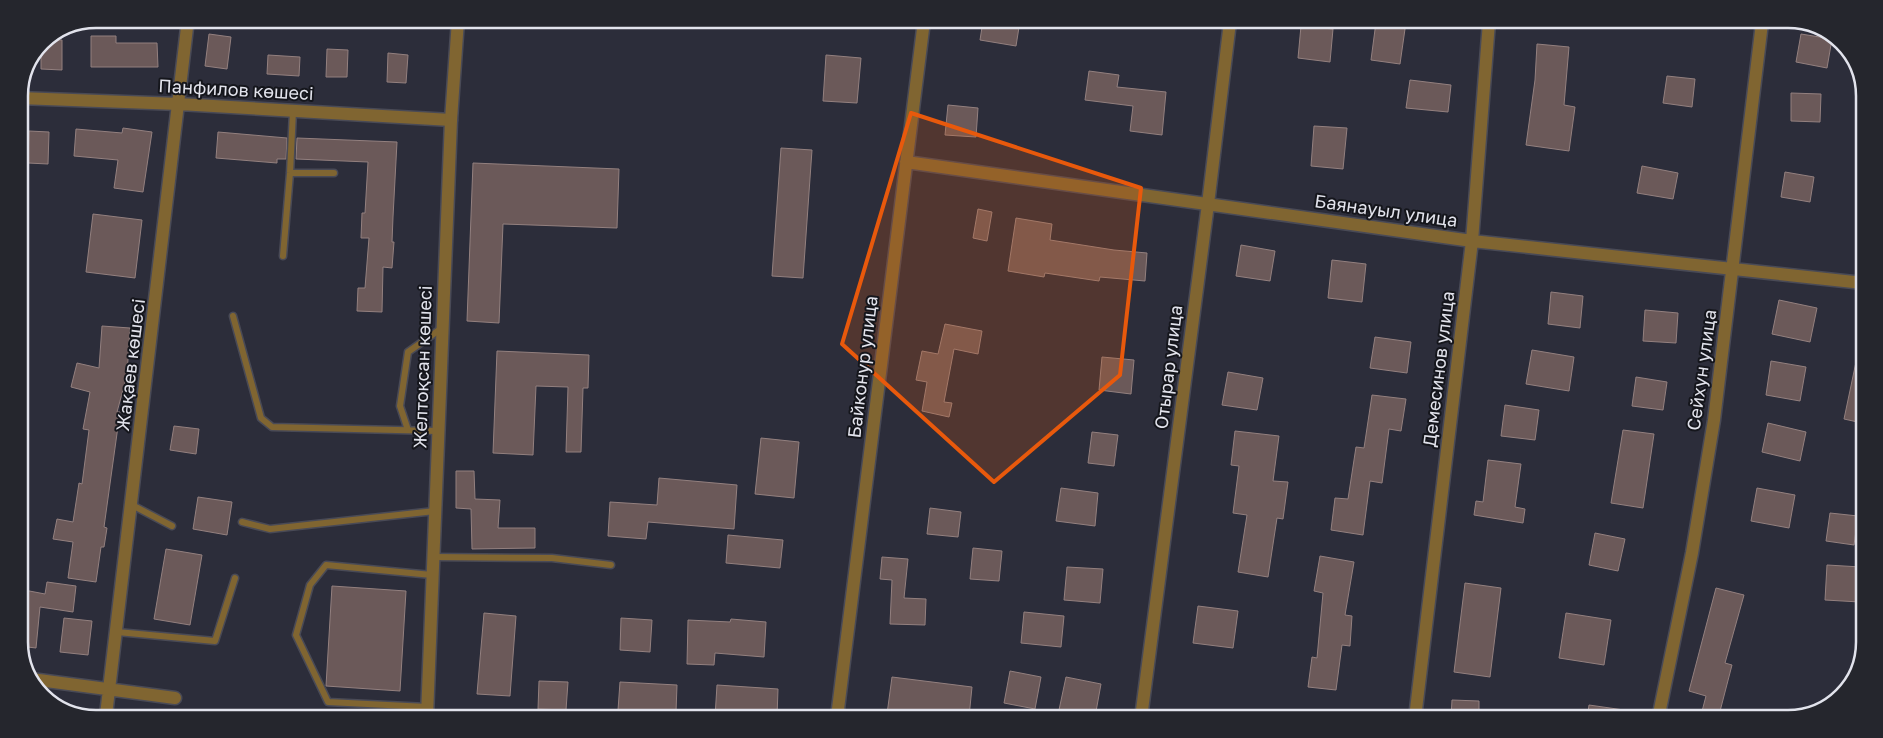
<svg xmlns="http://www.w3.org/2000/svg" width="1883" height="738" font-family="'Golos Text',sans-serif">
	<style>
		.building { fill: #6b5959; stroke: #93807f }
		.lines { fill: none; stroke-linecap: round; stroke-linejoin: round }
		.service-casing { stroke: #494a56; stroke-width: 9 }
		.minor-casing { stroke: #494a56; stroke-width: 15 }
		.tertiary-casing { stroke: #494a56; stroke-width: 15 }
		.service { stroke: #806531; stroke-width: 6 }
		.minor { stroke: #806531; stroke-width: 12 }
		.tertiary { stroke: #806531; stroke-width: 12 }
		.marked { fill: #e8590c; fill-opacity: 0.2; stroke: #e8590c; stroke-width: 4; stroke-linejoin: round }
		.labels { text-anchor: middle; stroke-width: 4; stroke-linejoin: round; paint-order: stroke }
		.street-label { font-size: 18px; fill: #e2e3ec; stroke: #15161c }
		.rim { fill: none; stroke: #e2e3ec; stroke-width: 2.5 }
	</style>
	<rect width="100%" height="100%" fill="#2c2d3a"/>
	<path class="building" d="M 983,21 L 1020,21 L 1016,46 L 980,40 Z
		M 1376,22 L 1406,22 L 1400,64 L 1371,60 Z
		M 1301,26 L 1333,29 L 1330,62 L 1298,58 Z
		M 209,34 L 231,37 L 227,69 L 205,66 Z
		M 1801,34 L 1832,39 L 1827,68 L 1796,62 Z
		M 91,36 L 116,36 L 116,43 L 157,43 L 158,67 L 91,67 Z
		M 44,40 L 62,40 L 62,70 L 41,69 L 41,43 Z
		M 1537,44 L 1569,47 L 1564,105 L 1575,107 L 1569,151 L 1526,145 L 1535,80 Z
		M 327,49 L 348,50 L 347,77 L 326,77 Z
		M 388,53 L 408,55 L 406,83 L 387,82 Z
		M 268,55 L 300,57 L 299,76 L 267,74 Z
		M 826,55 L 861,58 L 857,103 L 823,101 Z
		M 1089,71 L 1119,75 L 1117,87 L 1166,92 L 1162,135 L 1130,131 L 1133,106 L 1085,100 Z
		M 1667,76 L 1695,79 L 1692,107 L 1663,103 Z
		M 1410,80 L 1451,85 L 1448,112 L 1406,108 Z
		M 1791,93 L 1821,94 L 1820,122 L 1791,121 Z
		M 948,105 L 978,108 L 976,137 L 945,135 Z
		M 1314,126 L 1347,128 L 1343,169 L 1311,166 Z
		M 123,128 L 152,132 L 143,192 L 114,188 L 118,160 L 74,156 L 76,129 L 122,133 Z
		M 29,131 L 49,132 L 48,164 L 28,163 Z
		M 218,132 L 287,138 L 286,159 L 277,159 L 277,163 L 216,158 Z
		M 297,138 L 397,142 L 393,217 L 392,242 L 394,242 L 392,268 L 383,267 L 382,312 L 357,311 L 358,288 L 365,288 L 369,238 L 361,238 L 362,213 L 365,213 L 368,162 L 296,159 Z
		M 781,148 L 812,150 L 803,278 L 772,276 Z
		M 473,163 L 619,169 L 617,228 L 503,224 L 499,323 L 467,321 Z
		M 1642,166 L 1678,173 L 1673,199 L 1637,193 Z
		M 1785,172 L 1814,177 L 1810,202 L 1781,197 Z
		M 978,209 L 992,212 L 987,241 L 973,238 Z
		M 93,214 L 142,220 L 135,278 L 86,272 Z
		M 1016,218 L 1052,224 L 1050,240 L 1114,250 L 1147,253 L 1145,281 L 1100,277 L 1099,281 L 1045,273 L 1044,277 L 1008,271 Z
		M 1241,245 L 1275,251 L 1270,281 L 1236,276 Z
		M 1332,260 L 1366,264 L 1362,302 L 1328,298 Z
		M 1551,292 L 1583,296 L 1580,328 L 1548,324 Z
		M 1779,300 L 1817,308 L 1810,342 L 1772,334 Z
		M 1645,310 L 1678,313 L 1676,343 L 1643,341 Z
		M 945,324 L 982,331 L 978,354 L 954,349 L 944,402 L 952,403 L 949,417 L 922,411 L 927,382 L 916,380 L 922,351 L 938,354 Z
		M 102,326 L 130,328 L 127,375 L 117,412 L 120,412 L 104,527 L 107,528 L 104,547 L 101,547 L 96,582 L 68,578 L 73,542 L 53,539 L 57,519 L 73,522 L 79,483 L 82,484 L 89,430 L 83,429 L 90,392 L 71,387 L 77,363 L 99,368 Z
		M 1375,337 L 1411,342 L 1407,373 L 1370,368 Z
		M 1532,350 L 1574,357 L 1569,391 L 1526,384 Z
		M 497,351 L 589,355 L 588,388 L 583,388 L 581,452 L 566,452 L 568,387 L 536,386 L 533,455 L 493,453 Z
		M 1102,357 L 1134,360 L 1131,394 L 1099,390 Z
		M 1771,361 L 1806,367 L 1800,401 L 1766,395 Z
		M 1856,362 L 1862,363 L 1862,423 L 1844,419 Z
		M 1228,372 L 1263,378 L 1257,410 L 1222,405 Z
		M 1636,377 L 1667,382 L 1663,410 L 1632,406 Z
		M 1372,395 L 1406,399 L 1401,431 L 1389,429 L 1382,483 L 1370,481 L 1363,535 L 1331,530 L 1335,498 L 1348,499 L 1356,447 L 1364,448 Z
		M 1505,405 L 1539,410 L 1535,440 L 1501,436 Z
		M 1768,423 L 1806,432 L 1800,461 L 1762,452 Z
		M 174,426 L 199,429 L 196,454 L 170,450 Z
		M 1623,430 L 1654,434 L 1643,508 L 1611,503 Z
		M 1235,431 L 1279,436 L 1273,481 L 1288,482 L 1283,519 L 1277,518 L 1268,577 L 1238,572 L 1247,515 L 1233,513 L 1239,466 L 1231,465 Z
		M 1092,432 L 1118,435 L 1114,466 L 1088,463 Z
		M 761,438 L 799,442 L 794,498 L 755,494 Z
		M 1488,460 L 1521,464 L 1515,507 L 1525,509 L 1523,523 L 1474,515 L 1476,501 L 1483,502 Z
		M 456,471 L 474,471 L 475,499 L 500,500 L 498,528 L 535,528 L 535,548 L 472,549 L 471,509 L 456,508 Z
		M 659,478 L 737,485 L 734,529 L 648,522 L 646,539 L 608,536 L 610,502 L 657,505 Z
		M 1061,488 L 1098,493 L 1095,526 L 1056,521 Z
		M 1757,488 L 1795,495 L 1789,528 L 1751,521 Z
		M 198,497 L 232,502 L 227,535 L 193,529 Z
		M 930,508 L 961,512 L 958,537 L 927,534 Z
		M 1830,513 L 1858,516 L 1854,545 L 1826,541 Z
		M 1595,533 L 1625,539 L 1618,571 L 1589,565 Z
		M 728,535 L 783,540 L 780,568 L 726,563 Z
		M 973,548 L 1002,551 L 999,581 L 970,579 Z
		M 166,549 L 202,555 L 190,625 L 154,619 Z
		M 1320,556 L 1354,562 L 1345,615 L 1352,616 L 1350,646 L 1342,645 L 1336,690 L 1308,687 L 1312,657 L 1317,658 L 1323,593 L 1314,591 Z
		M 882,557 L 908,559 L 904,598 L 926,599 L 925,625 L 890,624 L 892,580 L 880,579 Z
		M 1827,565 L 1861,567 L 1860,602 L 1825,600 Z
		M 1067,567 L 1103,569 L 1100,603 L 1064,600 Z
		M 47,582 L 76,586 L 73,612 L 40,607 L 36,648 L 19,646 L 19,589 L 45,594 Z
		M 1465,583 L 1501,588 L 1490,677 L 1454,672 Z
		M 332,586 L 406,591 L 400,691 L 326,686 Z
		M 1716,588 L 1744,595 L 1725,663 L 1732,665 L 1718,719 L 1700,719 L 1706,696 L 1689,691 Z
		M 1198,606 L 1238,611 L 1233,648 L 1193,643 Z
		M 1024,612 L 1064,616 L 1061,647 L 1021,643 Z
		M 484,613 L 516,616 L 510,696 L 477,694 Z
		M 1566,613 L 1611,620 L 1604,665 L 1559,658 Z
		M 64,618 L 92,621 L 88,655 L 60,652 Z
		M 621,618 L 652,620 L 650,652 L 620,650 Z
		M 731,619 L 766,622 L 764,657 L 715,653 L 714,665 L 687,664 L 688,620 L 730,622 Z
		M 1010,671 L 1041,677 L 1035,709 L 1004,703 Z
		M 892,677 L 972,687 L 969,717 L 928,714 L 928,717 L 910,717 L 887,714 Z
		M 1066,677 L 1101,684 L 1095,717 L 1059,710 Z
		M 539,681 L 568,682 L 566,710 L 538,709 Z
		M 620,682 L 677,685 L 676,712 L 618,710 Z
		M 717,685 L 778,689 L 777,717 L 715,717 Z
		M 1452,700 L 1479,701 L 1479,718 L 1451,718 Z
		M 1589,705 L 1631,711 L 1630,719 L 1587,719 Z"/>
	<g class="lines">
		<defs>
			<path id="service" d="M 290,173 L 334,173
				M 283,256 L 290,173 L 293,111
				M 233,316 L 261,418 L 272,427 L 438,431
				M 408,430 L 400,406 L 408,352 L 442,328
				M 132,505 L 172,526
				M 242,522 L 270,529 L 435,511
				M 433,557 L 552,558 L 611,565
				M 117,632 L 215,641 L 235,578
				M 427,707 L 328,702 L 296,635 L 310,585 L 326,565 L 432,575"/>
			<path id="minor" d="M 19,98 L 179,104 L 451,120
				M 906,162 L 1472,241 L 1863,283
				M 31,679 L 175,698
				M 106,715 L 188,19
				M 837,717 L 924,21
				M 1141,718 L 1208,204 L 1230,22
				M 1415,718 L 1472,241 L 1489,22
				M 1658,719 L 1692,553 L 1714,420 L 1762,23"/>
			<path id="tertiary" d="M 427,716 L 451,120 L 458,20"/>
		</defs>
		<use href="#service" class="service-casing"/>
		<use href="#minor" class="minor-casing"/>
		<use href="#tertiary" class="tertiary-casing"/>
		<use href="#service" class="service"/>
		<use href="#minor" class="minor"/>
		<use href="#tertiary" class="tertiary"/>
	</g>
	<path class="marked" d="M 911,113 L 1141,188 L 1120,375 L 994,482 L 842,344 Z"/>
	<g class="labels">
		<g class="street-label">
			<text transform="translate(236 90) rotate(3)" y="6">Панфилов көшесі</text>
			<text transform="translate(1386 211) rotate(8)" y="6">Баянауыл улица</text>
			<text transform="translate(131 365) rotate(-83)" y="6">Жақаев көшесі</text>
			<text transform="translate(423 367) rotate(-88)" y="6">Желтоқсан көшесі</text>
			<text transform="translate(863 367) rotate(-83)" y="6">Байконур улица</text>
			<text transform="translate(1169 367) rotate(-83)" y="6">Отырар улица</text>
			<text transform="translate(1439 369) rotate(-83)" y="6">Демесинов улица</text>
			<text transform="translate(1702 370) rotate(-82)" y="6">Сейхун улица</text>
		</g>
	</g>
	<path d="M0 0H1883V738H0ZM96 28H1788A68 68 0 0 1 1856 96V642A68 68 0 0 1 1788 710H96A68 68 0 0 1 28 642V96A68 68 0 0 1 96 28Z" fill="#25262d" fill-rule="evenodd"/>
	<path class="rim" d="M96 28H1788A68 68 0 0 1 1856 96V642A68 68 0 0 1 1788 710H96A68 68 0 0 1 28 642V96A68 68 0 0 1 96 28Z"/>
</svg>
